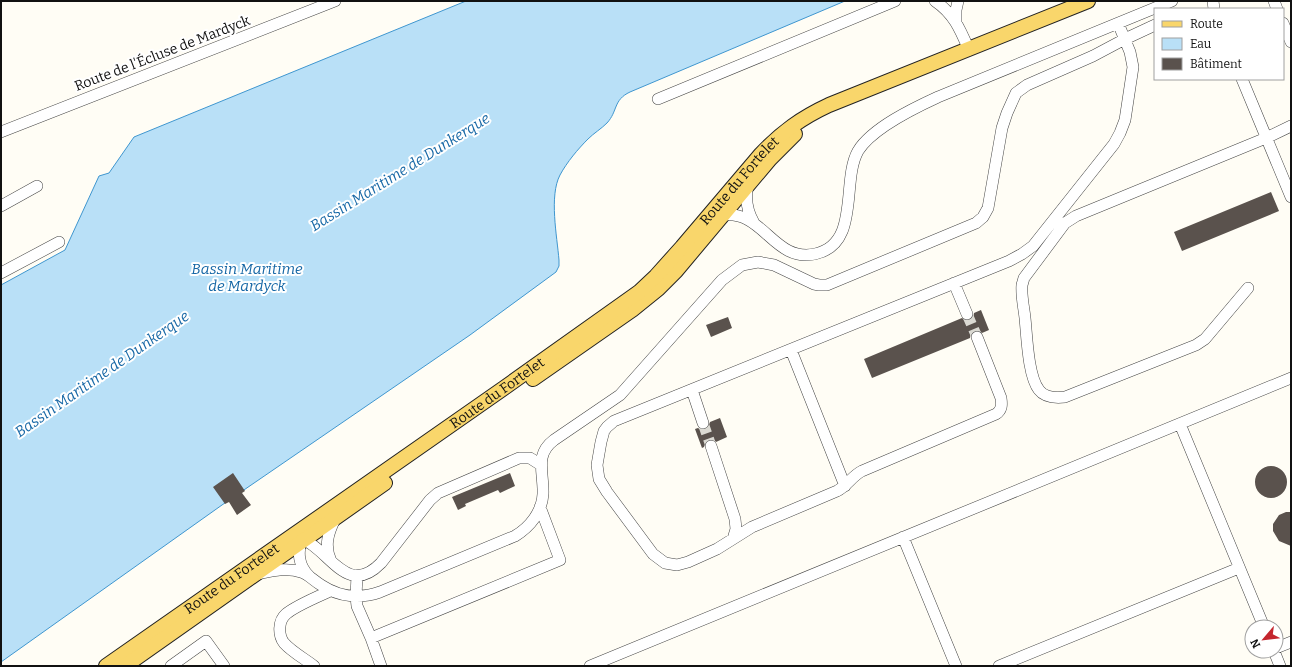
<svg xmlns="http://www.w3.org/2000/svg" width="1292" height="667" font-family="Bitter,serif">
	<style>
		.water { fill: #b9e0f7; stroke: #3f96cf }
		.building { fill: #5a524d }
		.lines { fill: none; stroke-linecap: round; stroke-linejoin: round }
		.minor-tunnel { stroke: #dbdad3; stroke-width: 11; stroke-dasharray: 11 5.5; stroke-linecap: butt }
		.minor-casing { stroke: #444; stroke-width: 12 }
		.major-casing { stroke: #222; stroke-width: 16 }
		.minor { stroke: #fff; stroke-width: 11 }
		.major { stroke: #f9d66b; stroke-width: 14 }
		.labels { text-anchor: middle; stroke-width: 4; stroke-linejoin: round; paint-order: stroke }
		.street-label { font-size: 14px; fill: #111; stroke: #fff }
		.water-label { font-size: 15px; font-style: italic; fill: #1768a6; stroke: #fff }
	</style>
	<rect width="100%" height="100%" fill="#fffdf5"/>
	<path class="water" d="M 466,1 L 845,1 L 630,92 C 613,100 618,111 607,123 C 601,129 594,133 588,139 C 578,149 567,162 560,175 C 549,196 557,236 559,260 L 559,266 L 556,272 L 470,335 L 222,505 L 1,662 L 1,285 L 65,250 L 99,176 L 109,173 L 134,137 Z"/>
	<path class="building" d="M 1271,192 L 1279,211 L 1182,251 L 1174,232 Z
		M 981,310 L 989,330 L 982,333 L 978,330 L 974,331 L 971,333 L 970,338 L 872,378 L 864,359 L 962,318 L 966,321 L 969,321 L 973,318 L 974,313 Z
		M 728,317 L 732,328 L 711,337 L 706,325 Z
		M 720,418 L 727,437 L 716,442 L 713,439 L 708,440 L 706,442 L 704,447 L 702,448 L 695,429 L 698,428 L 701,430 L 706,429 L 708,427 L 710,422 Z
		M1255 482a16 16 0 1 1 32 0a16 16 0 1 1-32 0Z
		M 233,473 L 245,491 L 242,493 L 251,505 L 237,515 L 229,502 L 225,504 L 213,487 Z
		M 510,473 L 515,486 L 500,493 L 498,490 L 465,504 L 466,506 L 458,510 L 452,497 Z
		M 1286,512 L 1291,512 L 1291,546 L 1279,541 L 1273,531 L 1273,524 L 1279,515 Z"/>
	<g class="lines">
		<path class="minor-tunnel" d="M 967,314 L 977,337
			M 703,423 L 711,446"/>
		<defs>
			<path id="minor" d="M 935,1 C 954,14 960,29 969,50
				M 1213,1 L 1214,9
				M 1274,1 L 1277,9
				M 956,22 L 956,10 L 958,1
				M 1283,23 L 1291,42
				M 1242,79 L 1291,197
				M 658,99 L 895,1
				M 1,132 L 335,1
				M 748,185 C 745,198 747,211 754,223
				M 1,206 L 37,186
				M 719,216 C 763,206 772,263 815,254 C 861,244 841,181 858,151 C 872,128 914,108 938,97 L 1172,1
				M 1,273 L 59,242
				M 954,283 L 967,314
				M 1248,288 L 1205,339 L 1196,345 L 1065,397 C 1056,398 1045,398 1039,390 C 1028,376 1027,337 1025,318 C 1024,308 1021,296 1022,285 L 1024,278 L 1065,223 L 1076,216 L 1266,138 L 1291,126
				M 977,337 L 1001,398 C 1002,405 1002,410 996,414 L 862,471 C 852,476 847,486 837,491 L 752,527 L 717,549 L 688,562 L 677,565 L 665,563 L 653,554 L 607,492 L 599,479 L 597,465 L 601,442 L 604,431 L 607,427 L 614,421 L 1009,261 L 1022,254 L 1033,246 L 1114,144 L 1120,133 L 1125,120 L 1133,67 L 1130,52 L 1118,23
				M 791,350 L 845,486
				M 692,390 L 703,423
				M 1180,424 L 1264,627
				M 711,446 L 735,519 L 736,529 L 733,539
				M 903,537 L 956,666
				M 299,538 C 329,547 346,599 381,563 L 430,500 L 438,493 L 519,458 L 530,458 L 541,465
				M 301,539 C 298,553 298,565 309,576
				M 331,561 C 324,546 328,533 335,519
				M 258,574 C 272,571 287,567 301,572 C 308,574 314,581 321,585 C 339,597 360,599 380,592 L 515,536 C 530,527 542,512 543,494 C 544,473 534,455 554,440 L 620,395 L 722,280 L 742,265 L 758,262 L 774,265 L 814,284 L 819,285 L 827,285 L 976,223 L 983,217 L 988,208 L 1002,128 L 1007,113 L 1016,93 L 1027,85 L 1093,56 L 1125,39 L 1155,25
				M 357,575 L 356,597 L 357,606 L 371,638 L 560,560 L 540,507
				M 371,638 L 381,666
				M 1276,648 L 1291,642
				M 1274,651 L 1280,666
				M 171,666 L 206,641 L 224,666
				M 314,666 C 305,659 292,652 284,643 C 278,635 278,621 286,614 C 295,606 319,596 330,591
				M 590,666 L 1291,378
				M 999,666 L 1239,568"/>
			<g id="major">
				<path d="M 533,379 L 632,310 L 658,289 L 676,271 L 770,159 L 795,134"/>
				<path id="s1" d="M 106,666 L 504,388 L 639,292 L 656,276 L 682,247 L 761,154 C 782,132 801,118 829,105 L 1088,1"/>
				<path d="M 125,666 L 385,483"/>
			</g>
		</defs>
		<use href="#minor" class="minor-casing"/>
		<use href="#major" class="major-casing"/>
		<use href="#minor" class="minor"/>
		<use href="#major" class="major"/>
	</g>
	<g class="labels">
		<g class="street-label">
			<text transform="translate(162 53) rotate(-21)" y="5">Route de l'Écluse de Mardyck</text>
			<text dy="5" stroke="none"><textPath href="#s1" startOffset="801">Route du Fortelet</textPath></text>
			<text dy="5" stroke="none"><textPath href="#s1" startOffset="477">Route du Fortelet</textPath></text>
			<text dy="5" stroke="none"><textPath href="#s1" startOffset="153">Route du Fortelet</textPath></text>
		</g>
		<g class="water-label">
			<text transform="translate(400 172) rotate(-32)" y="5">Bassin Maritime de Dunkerque</text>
			<text x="247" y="274">Bassin Maritime<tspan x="247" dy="17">de Mardyck</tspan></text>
			<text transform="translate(102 374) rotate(-35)" y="5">Bassin Maritime de Dunkerque</text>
		</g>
	</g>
	<rect width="1292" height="667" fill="none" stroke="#111111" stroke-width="4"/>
	<rect x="1154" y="8" width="130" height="72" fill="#ffffff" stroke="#a0a0a0"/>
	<rect x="1162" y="21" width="20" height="6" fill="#f9d66b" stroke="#a0a0a0"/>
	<text x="1190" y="28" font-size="12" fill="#111111">Route</text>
	<rect x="1162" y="38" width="20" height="12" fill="#b9e0f7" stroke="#a0a0a0"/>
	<text x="1190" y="48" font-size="12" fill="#111111">Eau</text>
	<rect x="1162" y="58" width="20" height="12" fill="#5a524d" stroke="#a0a0a0"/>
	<text x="1190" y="68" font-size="12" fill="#111111">Bâtiment</text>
	<g transform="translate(1264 639) rotate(242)"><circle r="19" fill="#ffffff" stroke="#a0a0a0"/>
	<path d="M0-3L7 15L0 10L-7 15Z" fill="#c4262e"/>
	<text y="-6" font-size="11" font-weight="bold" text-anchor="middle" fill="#111111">N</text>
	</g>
</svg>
